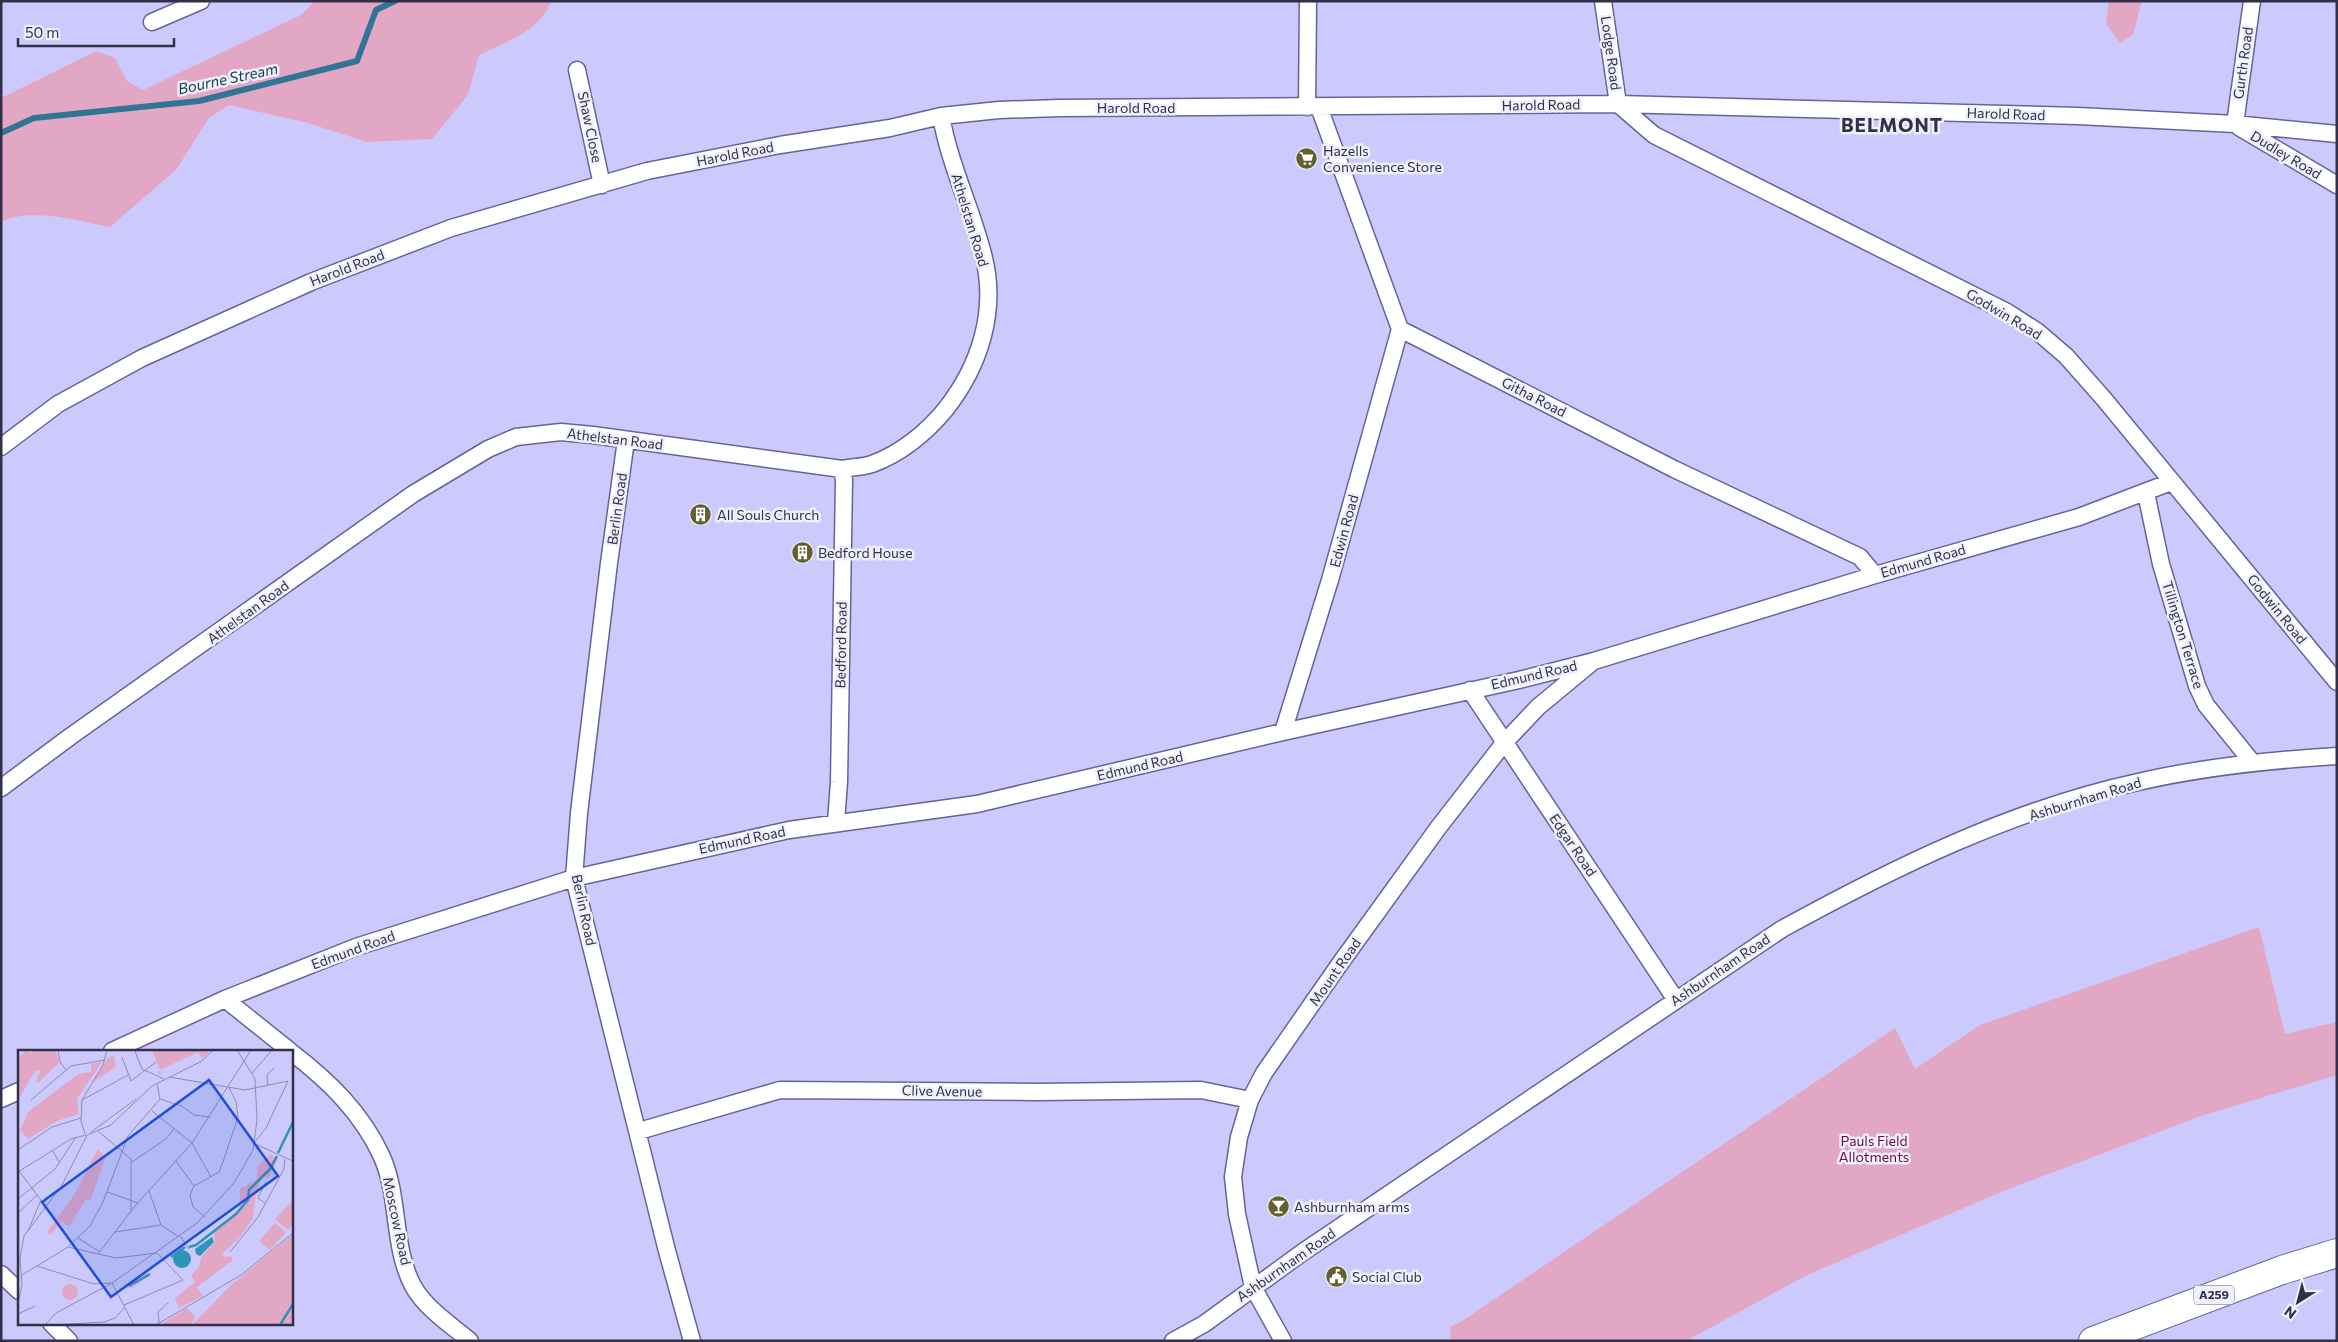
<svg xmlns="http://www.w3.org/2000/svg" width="2338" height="1342" font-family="Commissioner,sans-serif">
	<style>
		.green { fill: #e3a7c6 }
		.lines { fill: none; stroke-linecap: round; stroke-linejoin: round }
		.stream { stroke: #307596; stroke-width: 6 }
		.street-casing { stroke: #67639a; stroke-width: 19 }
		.highway-casing { stroke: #67639a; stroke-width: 30 }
		.street { stroke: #fff; stroke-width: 16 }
		.highway { stroke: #fff; stroke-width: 28 }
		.labels { text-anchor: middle; stroke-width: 5; stroke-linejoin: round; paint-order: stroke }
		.shield { fill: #f0effc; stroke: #6a697e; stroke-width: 1 }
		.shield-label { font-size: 12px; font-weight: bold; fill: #313048 }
		.street-label { font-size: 14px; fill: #313048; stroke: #f0effc }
		.poi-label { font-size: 14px; fill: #313048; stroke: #f0effc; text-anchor: start }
		.park-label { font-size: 14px; fill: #660d47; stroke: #f0effc }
		.water-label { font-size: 15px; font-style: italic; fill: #184252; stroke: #f0effc }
		.district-label { font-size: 19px; font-weight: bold; letter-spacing: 1px; fill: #313048; stroke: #f0effc }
		.inset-river { fill: none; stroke: #3093b7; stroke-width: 2.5 }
		.inset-road { fill: none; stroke: #8e8cb4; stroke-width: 1 }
		.view { fill: #1d4ed8; fill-opacity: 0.15; stroke: #1d4ed8; stroke-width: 2.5 }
		.inset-edge { fill: none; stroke: #313048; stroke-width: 2.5 }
	</style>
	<rect width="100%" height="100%" fill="#cccafc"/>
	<path class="green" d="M 315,1 L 551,1 C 541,31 505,42 479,55 L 468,95 L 432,139 L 367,142 L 308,123 L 229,105 L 209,118 L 176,170 L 110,227 C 79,221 32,207 1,222 L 1,98 L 96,51 L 115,58 L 127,81 L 143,90 L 301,15 Z
		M 2109,1 L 2142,1 L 2133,35 L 2120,43 L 2106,24 Z
		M 2259,927 L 2285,1034 L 2337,1022 L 2337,1075 L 2201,1116 L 2006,1190 L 1807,1275 L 1686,1341 L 1451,1341 L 1450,1327 L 1462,1321 L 1895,1028 L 1915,1069 L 1980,1025 Z"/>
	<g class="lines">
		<path class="stream" d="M 1,133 L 34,118 L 199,101 L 357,61 L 376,10 L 395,1"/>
		<defs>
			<path id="street" d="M 1603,1 L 1618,104 L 1654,135 L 2007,312 L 2038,332 L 2066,356 L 2104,399 L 2337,682
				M 152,22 L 201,1
				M 577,70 L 602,185
				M 1307,107 L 1308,1
				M 1319,107 L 1400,329 L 1674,469 L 1860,557 L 1875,575
				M 2235,124 L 2252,1
				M 2239,127 L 2337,185
				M 626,440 L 609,563 L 579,813 L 574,878 L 667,1251 L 692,1341
				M 1,447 L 58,404 L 142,358 L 311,282 L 451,228 L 647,171 L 780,145 L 890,128 L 941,116 L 999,110 L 1059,108 L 1618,104 L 2078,116 L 2235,124 L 2337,134
				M 2146,493 L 2161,564 L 2197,686 L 2206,705 L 2252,762
				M 1470,690 L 1676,1000
				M 1283,732 L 1330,580 L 1400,329
				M 1,788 L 71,736 L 413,494 L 488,449 L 516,437 L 561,432 L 593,435 L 842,469 C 852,467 864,467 872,464 C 900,454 926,433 945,410 C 980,366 998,310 983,254 C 971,207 950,166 941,116
				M 836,822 L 839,782 L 844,480 L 842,469
				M 225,999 L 290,1051
				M 112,1051 L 225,999 L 356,947 L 574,878 L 789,830 L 977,804 L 1283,732 L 1519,680 L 1594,661 L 1875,575 L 2079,517 L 2171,482
				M 291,1052 C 329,1081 362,1113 382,1157 C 400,1198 392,1246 413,1286 C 426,1309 450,1324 470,1341
				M 1,1099 L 19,1091
				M 639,1131 L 780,1090 L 1037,1092 L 1201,1090 L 1250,1100
				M 1,1274 L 19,1291
				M 51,1323 L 69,1341
				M 1173,1341 L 1204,1324 L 1303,1252 L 1782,929 C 1893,868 2013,809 2138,782 C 2203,767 2270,760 2337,756
				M 1283,1341 L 1253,1287 L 1237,1214 L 1233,1177 L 1239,1137 L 1250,1100 L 1264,1073 L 1339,965 L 1438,828 L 1504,743 L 1538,707 L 1590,664"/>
			<path id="highway" d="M 2093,1341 L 2282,1270 L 2337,1253"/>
		</defs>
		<use href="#street" class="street-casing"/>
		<use href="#highway" class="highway-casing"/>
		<use href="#street" class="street"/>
		<use href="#highway" class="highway"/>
	</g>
	<defs>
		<symbol id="supermarket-disc" viewBox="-11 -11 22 22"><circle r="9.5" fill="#63602d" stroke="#f0effc"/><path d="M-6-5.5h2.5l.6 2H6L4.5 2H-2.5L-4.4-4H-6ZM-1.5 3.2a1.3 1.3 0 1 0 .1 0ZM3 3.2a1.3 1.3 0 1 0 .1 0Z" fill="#fff"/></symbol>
		<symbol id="building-disc" viewBox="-11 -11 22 22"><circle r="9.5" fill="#63602d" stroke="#f0effc"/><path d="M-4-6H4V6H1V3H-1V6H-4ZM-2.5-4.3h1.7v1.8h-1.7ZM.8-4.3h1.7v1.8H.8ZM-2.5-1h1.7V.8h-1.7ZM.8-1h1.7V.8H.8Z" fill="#fff"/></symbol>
		<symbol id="bar-disc" viewBox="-11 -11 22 22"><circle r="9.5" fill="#63602d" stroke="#f0effc"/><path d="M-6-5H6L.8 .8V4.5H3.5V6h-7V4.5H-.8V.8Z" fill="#fff"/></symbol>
		<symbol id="civic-disc" viewBox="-11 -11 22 22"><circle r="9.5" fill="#63602d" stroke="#f0effc"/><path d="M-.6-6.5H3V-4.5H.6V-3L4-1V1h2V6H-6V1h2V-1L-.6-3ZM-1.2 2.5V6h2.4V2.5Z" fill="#fff"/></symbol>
	</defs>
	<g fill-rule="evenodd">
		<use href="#supermarket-disc" x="1294" y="146" width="25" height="25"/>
		<use href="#building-disc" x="688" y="502" width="25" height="25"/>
		<use href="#building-disc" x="790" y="540" width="25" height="25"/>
		<use href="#bar-disc" x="1266" y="1194" width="25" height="25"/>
		<use href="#civic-disc" x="1324" y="1264" width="25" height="25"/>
	</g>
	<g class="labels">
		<rect class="shield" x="2194" y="1285.5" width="40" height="19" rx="4"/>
		<g class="shield-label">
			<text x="2214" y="1299">A259</text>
		</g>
		<g class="street-label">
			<text transform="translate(1611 53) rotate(82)" y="5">Lodge Road</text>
			<text transform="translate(2243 63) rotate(-82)" y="5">Gurth Road</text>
			<text transform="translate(1541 105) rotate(-1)" y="5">Harold Road</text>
			<text x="1136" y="113">Harold Road</text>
			<text transform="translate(2006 114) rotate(2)" y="5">Harold Road</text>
			<text transform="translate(590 127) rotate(78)" y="5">Shaw Close</text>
			<text transform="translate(735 154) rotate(-11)" y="5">Harold Road</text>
			<text transform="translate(2286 155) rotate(31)" y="5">Dudley Road</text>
			<text transform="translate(970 220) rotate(73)" y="5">Athelstan Road</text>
			<text transform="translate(347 268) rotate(-21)" y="5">Harold Road</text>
			<text transform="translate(2004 314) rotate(31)" y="5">Godwin Road</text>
			<text transform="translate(1534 397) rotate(27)" y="5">Githa Road</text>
			<text transform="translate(615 439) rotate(7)" y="5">Athelstan Road</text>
			<text transform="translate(617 509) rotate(-82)" y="5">Berlin Road</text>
			<text transform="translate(1344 531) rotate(-75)" y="5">Edwin Road</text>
			<text transform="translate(1923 561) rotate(-16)" y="5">Edmund Road</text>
			<text transform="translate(2277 609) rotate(51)" y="5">Godwin Road</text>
			<text transform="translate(248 612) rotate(-36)" y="5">Athelstan Road</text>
			<text transform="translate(2183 635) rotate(73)" y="5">Tillington Terrace</text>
			<text transform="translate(841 645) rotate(-89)" y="5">Bedford Road</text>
			<text transform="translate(1534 675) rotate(-13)" y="5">Edmund Road</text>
			<text transform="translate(1140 766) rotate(-13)" y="5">Edmund Road</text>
			<text transform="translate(2085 799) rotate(-17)" y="5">Ashburnham Road</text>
			<text transform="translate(742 840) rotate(-12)" y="5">Edmund Road</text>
			<text transform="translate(1573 845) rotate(56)" y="5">Edgar Road</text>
			<text transform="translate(584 910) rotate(78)" y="5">Berlin Road</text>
			<text transform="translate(353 950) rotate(-20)" y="5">Edmund Road</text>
			<text transform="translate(1720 970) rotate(-34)" y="5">Ashburnham Road</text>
			<text transform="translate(1335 972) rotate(-55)" y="5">Mount Road</text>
			<text transform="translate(942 1091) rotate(1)" y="5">Clive Avenue</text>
			<text transform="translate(397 1221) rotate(78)" y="5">Moscow Road</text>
			<text transform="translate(1286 1265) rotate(-35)" y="5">Ashburnham Road</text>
		</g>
		<g class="poi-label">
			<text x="1323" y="156">Hazells<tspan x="1323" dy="16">Convenience Store</tspan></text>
			<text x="717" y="520">All Souls Church</text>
			<text x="818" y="558">Bedford House</text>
			<text x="1294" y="1212">Ashburnham arms</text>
			<text x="1352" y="1282">Social Club</text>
		</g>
		<g class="park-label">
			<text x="1874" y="1146">Pauls Field<tspan x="1874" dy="16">Allotments</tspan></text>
		</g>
		<g class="water-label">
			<text transform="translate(228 79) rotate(-12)" y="5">Bourne Stream</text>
		</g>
		<g class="district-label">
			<text x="1892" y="132">BELMONT</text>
		</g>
	</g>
	<g transform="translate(18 1050)">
		<rect width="275" height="275" fill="#cccafc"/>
		<path d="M 8,0 L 14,3 L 16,0 L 38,0 L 37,4 L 39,4 L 41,13 L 20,33 L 18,31 L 23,20 L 17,21 L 0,50 L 0,9 ZM 134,0 L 188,0 L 191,2 L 184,9 L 180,2 L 142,20 L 143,25 L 139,23 L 142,20 ZM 96,5 L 98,17 L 75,32 L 89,9 ZM 84,12 L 59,49 L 61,64 L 39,71 L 10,89 L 2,80 L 10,62 L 60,24 L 73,22 L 73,14 ZM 80,99 L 88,107 L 72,151 L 68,149 L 51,177 L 44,171 L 32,185 L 29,182 L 56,145 ZM 252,104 L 260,109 L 251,128 L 245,127 L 238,141 L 235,168 L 222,187 L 204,204 L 207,207 L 213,206 L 215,210 L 179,237 L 185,246 L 161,258 L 157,248 L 177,232 L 173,225 L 181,217 L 183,207 L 197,192 L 196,181 L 222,159 L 222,139 L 238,130 L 240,116 ZM 275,150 L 275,174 L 270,180 L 257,169 ZM 257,173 L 268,182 L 252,200 L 241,191 ZM 275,184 L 275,275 L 174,275 L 213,235 ZM 126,223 L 133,225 L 114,238 L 107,237 L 107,233 L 113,234 ZM44 242a8 8 0 1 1 16 0a8 8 0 1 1-16 0ZM 169,258 L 178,267 L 172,275 L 142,275 Z" fill="#e3a7c6"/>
		<path d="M 194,187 L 196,192 L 182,206 L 178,204 L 177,199 ZM155 209a9 9 0 1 1 18 0a9 9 0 1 1-18 0Z" fill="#3093b7"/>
		<path class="inset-river" d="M 260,103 L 275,72M 171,197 L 178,195 L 218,164 L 230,150 L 231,140 L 252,119 L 259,106M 153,207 L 167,197M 111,236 L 132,224M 262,275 L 275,254"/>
		<path class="inset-road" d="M 40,0 L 42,12 L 48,20M 117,1 L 124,19 L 146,29M 104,7 L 113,31 L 138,12M 234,23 L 254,0M 151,27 L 227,40 L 270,31 L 248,78 L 237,92M 250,36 L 249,25 L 256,18M 142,49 L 164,56 L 176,65 L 192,67M 13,50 L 53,16 L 87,10M 64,50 L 110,25M 134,61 L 174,93 L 193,127M 80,81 L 113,109 L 113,160M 73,82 L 118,49M 67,84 L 63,71 L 64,50 L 85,15 L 89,0M 237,94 L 275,111M 0,100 L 34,77 L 63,68M 34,100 L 42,113M 158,111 L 176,136M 114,112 L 148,89 L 156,79M 1,121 L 23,150 L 10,181M 0,122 L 53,89 L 68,85M 131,141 L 143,175M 89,142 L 120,153M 0,149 L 37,119 L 58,87M 247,153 L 240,148 L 248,132M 0,163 L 19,145M 187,167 L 175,157 L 172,145 L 176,136 L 201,122 L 205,112 L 220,67 L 218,51 L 211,38M 97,182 L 143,175 L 161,187M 162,186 L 171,199M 60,188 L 82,202M 50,197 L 98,208 L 139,203 L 165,230 L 106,255M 212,202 L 240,167 L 266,119 L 267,109M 80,204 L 117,156 L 174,93 L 233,0M 19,216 L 76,234 L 93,233M 4,225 L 50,197 L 72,176 L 85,152 L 110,86 L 142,49 L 139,33M 94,233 L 116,275M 0,253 L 4,235 L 2,208 L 6,186 L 44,135 L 69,85 L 93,75 L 134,36 L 184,11 L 195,0M 0,264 L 17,256M 141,273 L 140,262 L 151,252M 27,275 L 38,263 L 94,233 L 179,173 L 216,133 L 235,100 L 239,70 L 237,29 L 219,0M 36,275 L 86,272 L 97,268 L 107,257M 138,275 L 223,225 L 275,183"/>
		<path class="view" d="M 191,30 L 260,126 L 93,247 L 24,152 Z"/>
		<rect width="275" height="275" class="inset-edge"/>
	</g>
	<rect width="2338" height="1342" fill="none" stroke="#313048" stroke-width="5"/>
	<g transform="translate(2298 1302) rotate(216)" stroke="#f0effc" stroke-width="4" paint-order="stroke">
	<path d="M0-4L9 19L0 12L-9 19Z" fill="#313048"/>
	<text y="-8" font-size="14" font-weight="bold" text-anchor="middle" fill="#313048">N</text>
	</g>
	<path d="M18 38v8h156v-8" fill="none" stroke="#313048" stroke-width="2.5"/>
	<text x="25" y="38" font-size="15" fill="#313048" stroke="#f0effc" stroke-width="4" paint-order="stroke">50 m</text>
</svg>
